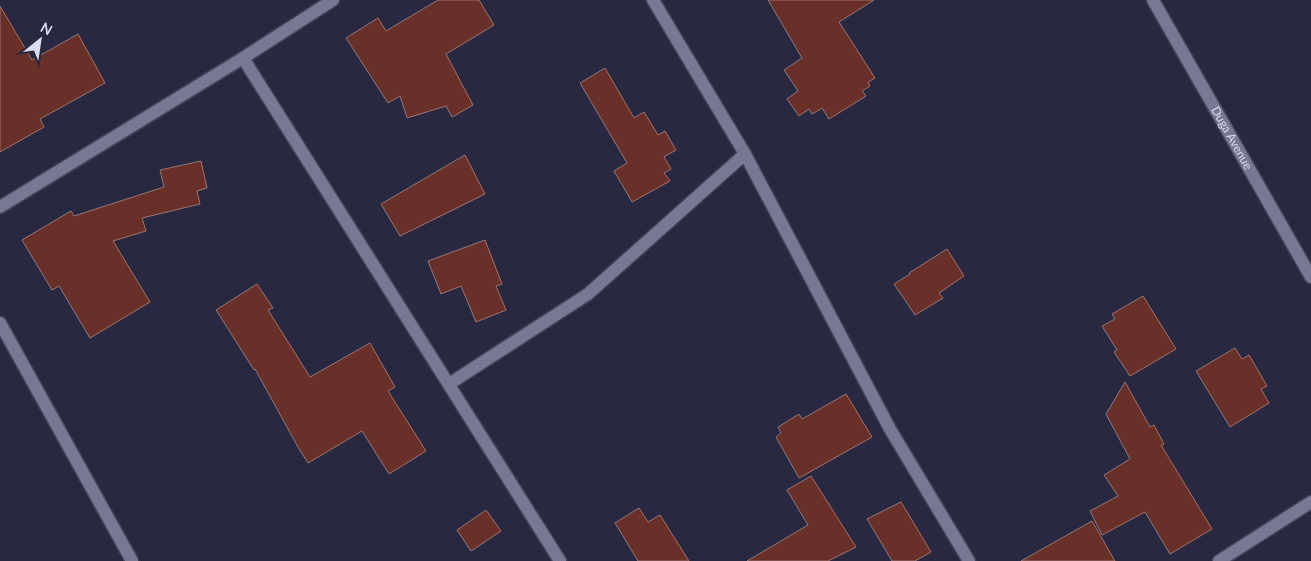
<svg xmlns="http://www.w3.org/2000/svg" width="1311" height="561" font-family="Lato,sans-serif">
	<style>
		.building { fill: #692f29; stroke: #9a7772 }
		.lines { fill: none; stroke-linecap: round; stroke-linejoin: round }
		.minor-casing { stroke: #414257; stroke-width: 15 }
		.minor { stroke: #767894; stroke-width: 12 }
		.labels { text-anchor: middle; stroke-width: 4.5; stroke-linejoin: round; paint-order: stroke }
		.street-label { font-size: 12px; fill: #dbdced; stroke: #282841 }
	</style>
	<rect width="100%" height="100%" fill="#282841"/>
	<path class="building" d="M 438,0 L 479,0 L 494,25 L 446,54 L 473,105 L 452,117 L 446,106 L 407,118 L 400,96 L 388,103 L 346,38 L 378,18 L 386,31 Z
		M 768,0 L 874,0 L 839,22 L 875,78 L 868,82 L 870,86 L 862,91 L 866,96 L 829,119 L 822,108 L 812,114 L 809,109 L 799,116 L 787,99 L 798,91 L 784,70 L 802,58 Z
		M 0,6 L 32,60 L 78,34 L 105,83 L 40,119 L 44,127 L 0,152 Z
		M 605,68 L 634,118 L 644,112 L 658,135 L 665,131 L 676,150 L 664,157 L 671,169 L 664,173 L 670,181 L 632,202 L 614,171 L 627,163 L 580,83 Z
		M 465,155 L 485,194 L 400,236 L 381,204 Z
		M 201,161 L 207,188 L 197,191 L 200,204 L 142,218 L 146,231 L 113,241 L 150,302 L 90,338 L 59,286 L 52,290 L 22,240 L 71,211 L 74,216 L 164,187 L 160,170 Z
		M 485,240 L 502,284 L 496,286 L 506,310 L 476,322 L 461,286 L 441,294 L 428,261 Z
		M 947,249 L 964,276 L 939,293 L 943,298 L 915,315 L 894,284 L 910,274 L 909,273 Z
		M 257,284 L 273,308 L 268,310 L 310,377 L 370,343 L 395,387 L 388,391 L 426,451 L 389,474 L 362,431 L 308,463 L 298,447 L 255,369 L 254,370 L 216,310 Z
		M 1143,296 L 1176,349 L 1130,376 L 1114,352 L 1117,350 L 1102,326 L 1115,319 L 1112,314 Z
		M 1235,348 L 1242,359 L 1249,355 L 1267,386 L 1261,389 L 1269,403 L 1230,427 L 1196,371 Z
		M 1125,382 L 1150,427 L 1154,425 L 1164,444 L 1161,445 L 1212,529 L 1170,554 L 1145,512 L 1102,535 L 1090,511 L 1118,496 L 1104,475 L 1130,459 L 1106,414 Z
		M 846,394 L 872,437 L 799,478 L 776,437 L 781,433 L 778,427 L 799,414 L 802,419 Z
		M 811,476 L 856,547 L 828,561 L 747,561 L 808,525 L 787,490 Z
		M 901,502 L 931,552 L 915,561 L 892,561 L 867,519 Z
		M 639,508 L 648,522 L 660,515 L 689,561 L 638,561 L 615,523 Z
		M 486,510 L 501,531 L 471,551 L 457,530 Z
		M 1092,521 L 1115,561 L 1021,561 Z"/>
	<g class="lines">
		<defs>
			<g id="minor">
				<path d="M 653,0 L 745,154 L 890,429 L 969,561"/>
				<path id="s1" d="M 1153,0 L 1311,277"/>
				<path d="M 243,58 L 560,561"/>
				<path d="M 0,207 L 243,58 L 333,0"/>
				<path d="M 0,323 L 132,561"/>
				<path d="M 449,384 L 588,294 L 745,154"/>
				<path d="M 1219,561 L 1311,502"/>
			</g>
		</defs>
		<use href="#minor" class="minor-casing"/>
		<use href="#minor" class="minor"/>
	</g>
	<g class="labels">
		<g class="street-label">
			<text dy="4" stroke="none"><textPath href="#s1" startOffset="159">Duga Avenue</textPath></text>
		</g>
	</g>
	<g transform="translate(40 40) rotate(30)" stroke="#282841" stroke-width="4" paint-order="stroke">
	<path d="M0-4L9 19L0 12L-9 19Z" fill="#dbdced"/>
	<text y="-8" font-size="14" font-weight="bold" text-anchor="middle" fill="#dbdced">N</text>
	</g>
</svg>
